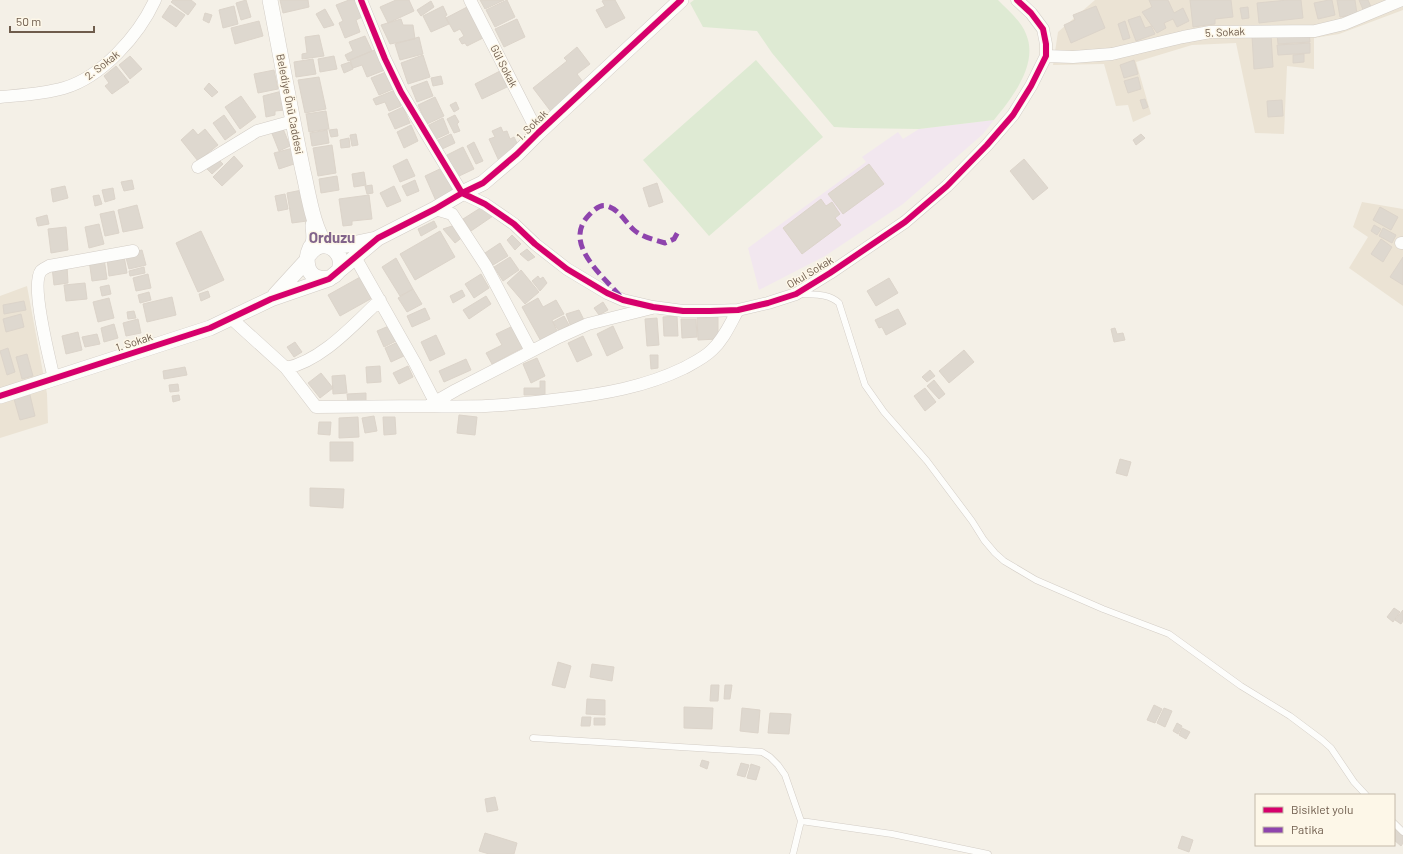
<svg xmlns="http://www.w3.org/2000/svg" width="1403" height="854" font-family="Barlow,sans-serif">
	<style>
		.residential { fill: #ebe3d4 }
		.education { fill: #f2e7ef }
		.green { fill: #deead3 }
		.building { fill: #ded8cf; stroke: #dcd4ca }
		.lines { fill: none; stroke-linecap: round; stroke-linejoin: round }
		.service-casing { stroke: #d3cdc6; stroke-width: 7 }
		.minor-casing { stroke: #d3cdc6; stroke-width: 13 }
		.tertiary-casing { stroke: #d3cdc6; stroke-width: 16 }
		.service { stroke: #fdfdfb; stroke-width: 6 }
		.minor { stroke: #fdfdfb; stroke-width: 12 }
		.tertiary { stroke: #fdfdfb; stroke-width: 15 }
		.quiet { stroke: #8e44ad; stroke-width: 5; stroke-dasharray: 10 5; stroke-linecap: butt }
		.cycleway-casing { stroke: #fdf7e8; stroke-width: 8 }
		.cycleway { stroke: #d6006c; stroke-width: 6 }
		.labels { text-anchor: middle; stroke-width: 3; stroke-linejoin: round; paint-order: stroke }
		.street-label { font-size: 11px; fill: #6e5c4c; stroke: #fdf7e8 }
		.district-label { font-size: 15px; font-weight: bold; fill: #82648b; stroke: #fdf7e8 }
	</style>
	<rect width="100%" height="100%" fill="#f4f0e7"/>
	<path class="residential" d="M 1095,0 L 1165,0 L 1167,2 L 1170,0 L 1403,0 L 1403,10 L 1339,34 L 1314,38 L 1314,69 L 1287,66 L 1284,134 L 1255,133 L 1236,43 L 1192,45 L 1136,62 L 1151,114 L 1133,122 L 1128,105 L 1116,106 L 1104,64 L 1053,65 L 1058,32 Z
		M 1362,202 L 1403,209 L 1403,306 L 1349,268 L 1368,237 L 1353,227 Z
		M 27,286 L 47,394 L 48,423 L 0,438 L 0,296 Z"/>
	<path class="education" d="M 994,120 L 983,134 L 903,204 L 825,256 L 759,290 L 748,248 L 866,162 L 862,157 L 898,132 L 903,139 L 919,129 Z"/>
	<path class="green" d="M 694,0 L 998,0 C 1008,10 1021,21 1026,34 C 1039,64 1012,98 994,120 L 919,129 L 854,128 L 834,127 L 772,53 L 757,31 L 703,27 L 690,3 Z
		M 756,60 L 823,137 L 709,236 L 643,160 Z"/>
	<path class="building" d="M 173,0 L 191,0 L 196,4 L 188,15 L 171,2 Z
		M 246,0 L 251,17 L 241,20 L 236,3 Z
		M 280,0 L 308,0 L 309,7 L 283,13 Z
		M 349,0 L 357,0 L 364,16 L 356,20 L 360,32 L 345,38 L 339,23 L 343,21 L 336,5 Z
		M 396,0 L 409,0 L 414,11 L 388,23 L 380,7 Z
		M 480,0 L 504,0 L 485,9 Z
		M 507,0 L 515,17 L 495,27 L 486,10 Z
		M 604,0 L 615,0 L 625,18 L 606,28 L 596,10 L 605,6 L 602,1 Z
		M 1149,0 L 1168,0 L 1174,13 L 1183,8 L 1189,21 L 1177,27 L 1173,19 L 1164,23 L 1166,28 L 1157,33 L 1142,12 L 1152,7 Z
		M 1190,0 L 1231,0 L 1233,17 L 1215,19 L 1215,24 L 1193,27 Z
		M 1288,0 L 1301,0 L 1303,18 L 1259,23 L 1257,3 Z
		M 1329,0 L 1332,0 L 1335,15 L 1318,19 L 1314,3 Z
		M 1337,0 L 1355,0 L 1357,14 L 1340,17 Z
		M 1359,0 L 1368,0 L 1372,9 L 1364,12 Z
		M 431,1 L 434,7 L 421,16 L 417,10 Z
		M 170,5 L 185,15 L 176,27 L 162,17 Z
		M 234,6 L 238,24 L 223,28 L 219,10 Z
		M 443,6 L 447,15 L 445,16 L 449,24 L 431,32 L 423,16 Z
		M 469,6 L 485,37 L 467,46 L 465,43 L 462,44 L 459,39 L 464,36 L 460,29 L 454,32 L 446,18 Z
		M 1096,6 L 1105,28 L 1071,43 L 1064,25 L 1075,20 L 1073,15 Z
		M 1248,7 L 1249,18 L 1242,19 L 1240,8 Z
		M 325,9 L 334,25 L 324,28 L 316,14 Z
		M 205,13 L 212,15 L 209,23 L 203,20 Z
		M 1140,16 L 1145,28 L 1151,26 L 1155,34 L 1136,41 L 1128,20 Z
		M 401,19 L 403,25 L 413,25 L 415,39 L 390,44 L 381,25 Z
		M 517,19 L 525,37 L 504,47 L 495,29 Z
		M 259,21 L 263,36 L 235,44 L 231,28 Z
		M 1125,21 L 1130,38 L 1123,40 L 1118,24 Z
		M 1309,32 L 1310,42 L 1278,44 L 1277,34 Z
		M 319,35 L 324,56 L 302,59 L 302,54 L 307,53 L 305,37 Z
		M 1271,35 L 1273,67 L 1254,69 L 1252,36 Z
		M 365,36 L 372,51 L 348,61 L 345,55 L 353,51 L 349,42 Z
		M 419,37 L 423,54 L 400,60 L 395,44 Z
		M 1310,43 L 1310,53 L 1278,55 L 1277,45 Z
		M 577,47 L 590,64 L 577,74 L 586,86 L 552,113 L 533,88 L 567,61 L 564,58 Z
		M 377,49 L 385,70 L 367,77 L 362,65 L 353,68 L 350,60 Z
		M 1304,54 L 1304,62 L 1293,63 L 1293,55 Z
		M 423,55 L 430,77 L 408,84 L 401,63 Z
		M 130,56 L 142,69 L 130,79 L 119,65 Z
		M 334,56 L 337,69 L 320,72 L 318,59 Z
		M 313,59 L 316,74 L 296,77 L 294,62 Z
		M 1134,60 L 1138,74 L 1124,78 L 1120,65 Z
		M 350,62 L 353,69 L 344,73 L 341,65 Z
		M 116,66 L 129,82 L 112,94 L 105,86 L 109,83 L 104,76 Z
		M 274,70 L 278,89 L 258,93 L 254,74 Z
		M 500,71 L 507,87 L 482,99 L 475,84 Z
		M 386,72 L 393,89 L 379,95 L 371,78 Z
		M 441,76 L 443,84 L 433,86 L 431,78 Z
		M 319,77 L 326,109 L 305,113 L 298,80 Z
		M 1138,77 L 1141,89 L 1128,93 L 1124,81 Z
		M 427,81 L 433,96 L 417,102 L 411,87 Z
		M 209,83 L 218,92 L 212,97 L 204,89 Z
		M 395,90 L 401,106 L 389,111 L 385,102 L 376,105 L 373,99 Z
		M 282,91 L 285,110 L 275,111 L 275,115 L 266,117 L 263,96 Z
		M 241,96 L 256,117 L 240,129 L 225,107 Z
		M 435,97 L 444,116 L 427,124 L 418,105 Z
		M 1145,99 L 1148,107 L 1143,109 L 1140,100 Z
		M 1282,100 L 1283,116 L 1268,117 L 1267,101 Z
		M 456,102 L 459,109 L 454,112 L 450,105 Z
		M 403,107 L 410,123 L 395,129 L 388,114 Z
		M 326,111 L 329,129 L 309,132 L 306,114 Z
		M 224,115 L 236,132 L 225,140 L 213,123 Z
		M 455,115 L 459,122 L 457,124 L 460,131 L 454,133 L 447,119 Z
		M 443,118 L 449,133 L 436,139 L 429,125 Z
		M 411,125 L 418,141 L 404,148 L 397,132 Z
		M 282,126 L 290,146 L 279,151 L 271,131 Z
		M 501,127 L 503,132 L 507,131 L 510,139 L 514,137 L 517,143 L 513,145 L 517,152 L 499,161 L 489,139 L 495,137 L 492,131 Z
		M 193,129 L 198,135 L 205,129 L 218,145 L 198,161 L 181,140 Z
		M 337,129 L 338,136 L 331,137 L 329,130 Z
		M 327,130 L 329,143 L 312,146 L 310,133 Z
		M 356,134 L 358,145 L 352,146 L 350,135 Z
		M 451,134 L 455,143 L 440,150 L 436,141 Z
		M 1141,134 L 1145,138 L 1136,145 L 1133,140 Z
		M 349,138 L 350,147 L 341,148 L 340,140 Z
		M 474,142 L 483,161 L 476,164 L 467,146 Z
		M 332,145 L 336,173 L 318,176 L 313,148 Z
		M 463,147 L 474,169 L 457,177 L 447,155 Z
		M 293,148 L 297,163 L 279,169 L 274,153 Z
		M 234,156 L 243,166 L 222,186 L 213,177 Z
		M 217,158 L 223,164 L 212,174 L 207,169 Z
		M 407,159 L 415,176 L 400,182 L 393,166 Z
		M 1024,159 L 1048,188 L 1033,200 L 1010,171 Z
		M 869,164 L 884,184 L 843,214 L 828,194 Z
		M 444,167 L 452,184 L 452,193 L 436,201 L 425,176 Z
		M 364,172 L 366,185 L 354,187 L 352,174 Z
		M 337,176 L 339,190 L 321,193 L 319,179 Z
		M 132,180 L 134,189 L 124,191 L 121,182 Z
		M 415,180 L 419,191 L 407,196 L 402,186 Z
		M 657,183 L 663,202 L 649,207 L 643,188 Z
		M 372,185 L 373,193 L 367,194 L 365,186 Z
		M 65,186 L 68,198 L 53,202 L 51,189 Z
		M 394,186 L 401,201 L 387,207 L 380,193 Z
		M 113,188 L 115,199 L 105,202 L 102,190 Z
		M 302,190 L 307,221 L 292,223 L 287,193 Z
		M 285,194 L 288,209 L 278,211 L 275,196 Z
		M 99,195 L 102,204 L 95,206 L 93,196 Z
		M 369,195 L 372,219 L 352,221 L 352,225 L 343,226 L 339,199 Z
		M 821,199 L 826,206 L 832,202 L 840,214 L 835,218 L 841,225 L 802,254 L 783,228 Z
		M 137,205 L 143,228 L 123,232 L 118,210 Z
		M 485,205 L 493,216 L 471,231 L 463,219 Z
		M 1380,207 L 1398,217 L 1391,230 L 1373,220 Z
		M 114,211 L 119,233 L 105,236 L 100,214 Z
		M 47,215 L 49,224 L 38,226 L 36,218 Z
		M 434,221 L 437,227 L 421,236 L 418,229 Z
		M 99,224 L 104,244 L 89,248 L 85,227 Z
		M 455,225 L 464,236 L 455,243 L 443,229 Z
		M 1374,225 L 1381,229 L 1377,235 L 1371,231 Z
		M 66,227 L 68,250 L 51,253 L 48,229 Z
		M 1383,228 L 1396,235 L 1392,243 L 1379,236 Z
		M 201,231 L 224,280 L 198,292 L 176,243 Z
		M 440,231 L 455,257 L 415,280 L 400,254 Z
		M 512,235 L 521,244 L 515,250 L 507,240 Z
		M 1381,239 L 1392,247 L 1383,262 L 1371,254 Z
		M 500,243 L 508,256 L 493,265 L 485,253 Z
		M 527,249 L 535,257 L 528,261 L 520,254 Z
		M 142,250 L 146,265 L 129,269 L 125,254 Z
		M 124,256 L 127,273 L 109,276 L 107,258 Z
		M 510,257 L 519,270 L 503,281 L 494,267 Z
		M 1403,257 L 1403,285 L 1390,277 Z
		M 104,258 L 107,279 L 92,281 L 89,260 Z
		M 396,258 L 413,289 L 400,296 L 382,267 Z
		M 67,266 L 68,283 L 54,285 L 52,267 Z
		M 144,267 L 145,273 L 130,276 L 129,271 Z
		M 521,270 L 539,292 L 525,304 L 507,283 Z
		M 148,274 L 151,288 L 136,291 L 133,278 Z
		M 481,274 L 489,288 L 474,298 L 465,284 Z
		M 362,276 L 374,297 L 340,316 L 328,295 Z
		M 538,276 L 540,279 L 543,277 L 547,283 L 540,291 L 532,281 Z
		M 889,278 L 898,293 L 876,306 L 867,291 Z
		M 85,283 L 87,299 L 66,301 L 64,285 Z
		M 109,285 L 111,294 L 102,296 L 100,287 Z
		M 413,289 L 422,304 L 407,312 L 398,298 Z
		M 462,290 L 465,296 L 453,303 L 450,296 Z
		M 208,291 L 210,297 L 201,301 L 199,294 Z
		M 149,292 L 151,300 L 140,303 L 138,295 Z
		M 486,296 L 491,304 L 469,319 L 463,310 Z
		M 172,297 L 176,315 L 147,322 L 143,304 Z
		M 109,298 L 114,318 L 98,322 L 93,302 Z
		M 538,298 L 543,307 L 556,300 L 564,314 L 552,320 L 558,333 L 542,343 L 522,307 Z
		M 24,301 L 26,310 L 4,314 L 3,305 Z
		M 603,302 L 608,310 L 599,315 L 594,308 Z
		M 425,308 L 430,319 L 412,327 L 407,316 Z
		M 898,309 L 906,324 L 886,335 L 882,327 L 879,328 L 875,320 Z
		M 579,310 L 584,320 L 571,327 L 566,314 Z
		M 134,311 L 136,318 L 128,319 L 127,312 Z
		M 21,314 L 24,327 L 6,332 L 3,319 Z
		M 564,316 L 569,325 L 559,331 L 553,322 Z
		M 677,316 L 678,336 L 664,336 L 663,317 Z
		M 718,317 L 718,339 L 698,340 L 697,318 Z
		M 657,318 L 659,345 L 647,346 L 645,319 Z
		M 138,319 L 141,333 L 126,336 L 123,323 Z
		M 681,319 L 696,319 L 697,337 L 682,338 Z
		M 114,324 L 118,338 L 104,342 L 101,328 Z
		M 391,325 L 398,340 L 384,347 L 377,331 Z
		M 513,326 L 524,347 L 492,364 L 486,353 L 502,345 L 496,334 Z
		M 613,326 L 623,348 L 607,356 L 597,334 Z
		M 1115,328 L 1117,334 L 1123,333 L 1125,340 L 1114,342 L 1111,329 Z
		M 78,332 L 82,350 L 66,354 L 62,336 Z
		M 97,334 L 100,344 L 85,347 L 82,337 Z
		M 436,335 L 445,354 L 430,361 L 421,342 Z
		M 583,336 L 592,355 L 577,362 L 568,343 Z
		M 400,341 L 406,355 L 391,362 L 385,348 Z
		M 295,342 L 302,352 L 294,357 L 287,347 Z
		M 8,348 L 15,372 L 7,375 L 0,351 Z
		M 964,350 L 974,362 L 949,383 L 939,371 Z
		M 27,354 L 33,376 L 22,379 L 16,357 Z
		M 650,355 L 658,355 L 658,368 L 651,369 Z
		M 537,358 L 545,376 L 531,383 L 523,364 Z
		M 466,359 L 471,370 L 444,382 L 439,371 Z
		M 380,366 L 381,382 L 367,383 L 366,367 Z
		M 408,366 L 413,377 L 399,384 L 393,373 Z
		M 185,367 L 187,375 L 164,379 L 163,371 Z
		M 930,370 L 935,376 L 927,382 L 922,377 Z
		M 321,373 L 333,388 L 320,398 L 308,383 Z
		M 345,375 L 347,393 L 333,394 L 332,376 Z
		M 934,380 L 945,394 L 939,399 L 927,386 Z
		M 540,381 L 545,381 L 545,395 L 524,395 L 524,388 L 540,388 Z
		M 178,384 L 179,391 L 170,392 L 169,385 Z
		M 925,388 L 936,402 L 925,411 L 914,396 Z
		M 366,393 L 366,402 L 348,403 L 347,394 Z
		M 30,395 L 35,416 L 20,420 L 14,399 Z
		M 179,395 L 180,400 L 173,402 L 172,396 Z
		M 459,415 L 477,417 L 475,435 L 457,433 Z
		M 374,416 L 377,431 L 365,433 L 362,418 Z
		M 358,417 L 359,437 L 339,438 L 339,418 Z
		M 383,417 L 395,417 L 396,434 L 384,435 Z
		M 319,422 L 331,422 L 330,435 L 318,434 Z
		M 330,442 L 353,442 L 353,461 L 330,461 Z
		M 1120,459 L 1131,462 L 1127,476 L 1116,473 Z
		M 310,488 L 344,489 L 343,508 L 310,506 Z
		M 1394,608 L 1400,612 L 1393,622 L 1387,617 Z
		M 1403,610 L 1403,621 L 1401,624 L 1395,620 Z
		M 558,662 L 571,666 L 565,688 L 552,685 Z
		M 592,664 L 614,667 L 612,681 L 590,677 Z
		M 711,685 L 719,685 L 718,701 L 710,701 Z
		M 725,685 L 732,685 L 730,699 L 724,699 Z
		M 587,699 L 605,700 L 605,715 L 586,714 Z
		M 1154,705 L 1162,709 L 1155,723 L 1147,720 Z
		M 684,707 L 713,708 L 712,729 L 684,728 Z
		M 742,708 L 760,710 L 758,733 L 740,731 Z
		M 1164,708 L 1172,711 L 1165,727 L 1157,723 Z
		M 770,713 L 791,714 L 789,734 L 768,733 Z
		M 582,717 L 591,717 L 590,726 L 581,726 Z
		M 594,718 L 605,718 L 605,725 L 594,725 Z
		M 1177,723 L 1182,726 L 1178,734 L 1173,731 Z
		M 1182,728 L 1190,732 L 1186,739 L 1179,735 Z
		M 702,760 L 709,762 L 707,769 L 700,766 Z
		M 741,763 L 749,765 L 745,777 L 737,775 Z
		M 751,764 L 760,767 L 756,780 L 747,778 Z
		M 495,797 L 498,810 L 487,812 L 485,799 Z
		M 1394,827 L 1403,834 L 1403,843 L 1401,846 L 1394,840 Z
		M 485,833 L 517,843 L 514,854 L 489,854 L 479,851 Z
		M 1182,836 L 1193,840 L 1189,852 L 1178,848 Z"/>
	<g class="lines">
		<defs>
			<path id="service" d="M 800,294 C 814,295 828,293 839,303 L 865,385 L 884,412 L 927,461 L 972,521 L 984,540 L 995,553 L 1004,561 L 1036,580 L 1103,609 L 1169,634 L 1241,686 L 1290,716 L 1322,740 L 1331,748 L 1354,782 L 1366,795
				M 533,738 L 762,752 L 770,757 L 778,765 L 785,775 L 801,821 L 793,854
				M 801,821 L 892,834 L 988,854
				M 1394,823 L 1403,832"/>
			<path id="minor" d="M 361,0 L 385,59 L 401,92 L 462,193 L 485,204 L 514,224 L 535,244 L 567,269 L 607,293 L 623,300 L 653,307 L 683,311 L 710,311 L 738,310 L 768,303 L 796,294 L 830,273 L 905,222 L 947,186 L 987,145 L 1013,115 L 1031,86 L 1046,56 L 1046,44 L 1043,29 L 1031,13 L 1017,0
				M 470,0 L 538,133
				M 1046,56 L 1073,57 L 1112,54 L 1183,37 L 1210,32 L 1315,31 L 1344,24 L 1402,0
				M 0,97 C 22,95 43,94 64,88 C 102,77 139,35 155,0
				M 198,167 L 257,131 L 293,121
				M 435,209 L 452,214 L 486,266 L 531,351
				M 1401,243 L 1403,243
				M 355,257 L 415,363 L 435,402
				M 232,319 L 286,368 L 316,407 L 428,406 L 456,390 L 559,337 L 588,324 L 652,308
				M 286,368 C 322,361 354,324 380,300
				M 54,379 C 50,360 30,285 41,271 C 43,269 47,267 49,266 L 133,251
				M 428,406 C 472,408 516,405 561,399 C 603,394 645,387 684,368 C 693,363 704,358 712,350 C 724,339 730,324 738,310"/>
			<path id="tertiary" d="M 270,0 C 281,57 291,114 303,171 C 308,191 313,230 327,246 L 347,245 L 376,239
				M 309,255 C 326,231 352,260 335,275 C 331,278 325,279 320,278 C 306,276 305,259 310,248 C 311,246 312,246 313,243 C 315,237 313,230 313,225
				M 275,295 L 307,260
				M 0,396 L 210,328 L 271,299 L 329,279 L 378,238 L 435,209 L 462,193 L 483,183 L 517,154 L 538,133 L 681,0"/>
		</defs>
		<use href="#service" class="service-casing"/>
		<use href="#minor" class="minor-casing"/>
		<use href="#tertiary" class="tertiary-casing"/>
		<use href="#service" class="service"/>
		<use href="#minor" class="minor"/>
		<use href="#tertiary" class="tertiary"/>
		<path class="quiet" d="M 620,296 C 602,275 562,243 589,215 C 594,210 600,204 607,206 C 620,210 625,222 634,230 C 642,237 655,240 665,243 L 674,239 L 679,230"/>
		<defs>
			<path id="cycleway" d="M 361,0 L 385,59 L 401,92 L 462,193 L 485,204 L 514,224 L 535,244 L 567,269 L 607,293 L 623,300 L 653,307 L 683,311 L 710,311 L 738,310 L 768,303 L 796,294 L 830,273 L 905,222 L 947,186 L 987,145 L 1013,115 L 1031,86 L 1046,56 L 1046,44 L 1043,29 L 1031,13 L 1017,0
				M 0,396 L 210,328 L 271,299 L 329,279 L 378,238 L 435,209 L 462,193 L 483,183 L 517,154 L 538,133 L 681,0"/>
		</defs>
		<use href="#cycleway" class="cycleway-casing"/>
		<use href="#cycleway" class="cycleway"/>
	</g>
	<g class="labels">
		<g class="street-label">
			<text transform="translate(1225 32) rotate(-3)" y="4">5. Sokak</text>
			<text transform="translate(102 65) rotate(-38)" y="4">2. Sokak</text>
			<text transform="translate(504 66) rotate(63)" y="4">Gül Sokak</text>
			<text transform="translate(290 104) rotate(79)" y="4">Belediye Önü Caddesi</text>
			<text transform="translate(532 125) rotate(-45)" y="4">1. Sokak</text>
			<text transform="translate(810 272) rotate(-31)" y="4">Okul Sokak</text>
			<text transform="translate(134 342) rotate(-18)" y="4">1. Sokak</text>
		</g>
		<g class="district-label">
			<text x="332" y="243">Orduzu</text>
		</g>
	</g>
	<rect x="1255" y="794" width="140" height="52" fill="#fdf7e8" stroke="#c4b9aa"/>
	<rect x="1263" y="807" width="20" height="6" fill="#d6006c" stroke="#c4b9aa"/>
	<text x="1291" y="814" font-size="12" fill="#6e5c4c">Bisiklet yolu</text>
	<rect x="1263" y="827" width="20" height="6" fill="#8e44ad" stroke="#c4b9aa"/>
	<text x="1291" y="834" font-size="12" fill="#6e5c4c">Patika</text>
	<path d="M10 26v6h84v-6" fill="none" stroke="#6e5c4c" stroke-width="2"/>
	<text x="16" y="26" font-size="12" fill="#6e5c4c" stroke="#fdf7e8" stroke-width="3" paint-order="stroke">50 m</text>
</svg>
